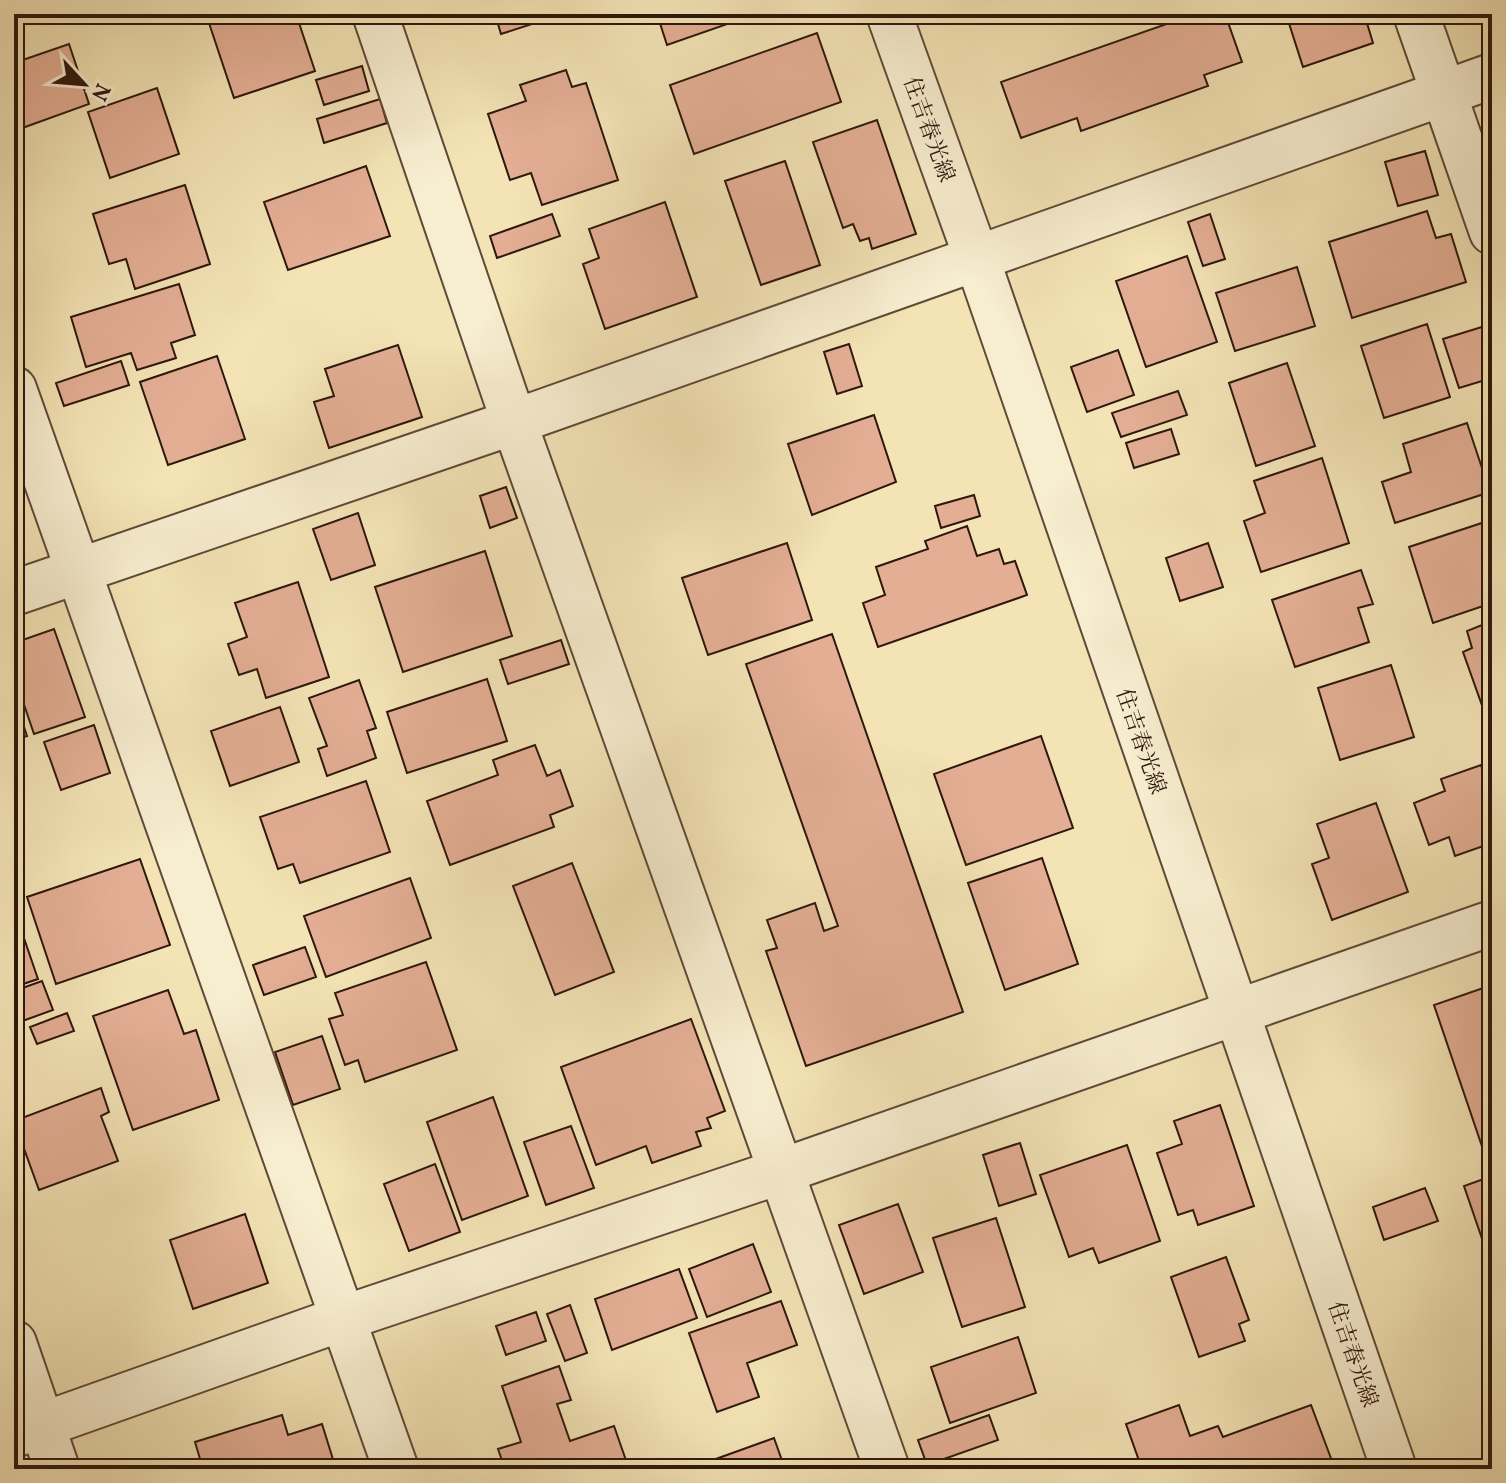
<svg xmlns="http://www.w3.org/2000/svg" width="1506" height="1483" font-family="Vollkorn,'Noto Serif JP',serif">
	<style>
		.building { fill: #e3ae94; stroke: #2e170d; stroke-width: 2 }
		.lines { fill: none; stroke-linecap: round; stroke-linejoin: round }
		.minor-casing { stroke: #5f4a37; stroke-width: 48 }
		.tertiary-casing { stroke: #5f4a37; stroke-width: 48 }
		.minor { stroke: #f7edcf; stroke-width: 44 }
		.tertiary { stroke: #f7edcf; stroke-width: 44 }
		.labels { text-anchor: middle; stroke-width: 6; stroke-linejoin: round; paint-order: stroke }
		.street-label { font-size: 22px; fill: #2e170d; stroke: #f7edcf }
	</style>
	<rect width="100%" height="100%" fill="#f3e3b5"/>
	<filter id="stains"><feTurbulence type="fractalNoise" baseFrequency=".0025" numOctaves="4"/><feColorMatrix values="0 0 0 0 .2 0 0 0 0 .09 0 0 0 0 .02 0 0 0 .5 -.17"/></filter>
	<radialGradient id="worn" r=".72"><stop offset=".6" stop-color="#630" stop-opacity="0"/><stop offset="1" stop-color="#630" stop-opacity=".3"/></radialGradient>
	<path class="building" d="M 206,14 L 296,14 L 315,71 L 234,98 Z
		M 495,14 L 563,14 L 501,34 Z
		M 657,14 L 737,14 L 739,20 L 667,45 Z
		M 1195,14 L 1225,14 L 1242,62 L 1204,75 L 1208,86 L 1081,131 L 1077,118 L 1021,138 L 1001,82 Z
		M 1286,14 L 1377,14 L 1378,19 L 1367,23 L 1373,43 L 1303,67 Z
		M 817,33 L 841,102 L 694,154 L 670,85 Z
		M 69,44 L 89,104 L 14,131 L 14,63 Z
		M 362,66 L 369,91 L 324,105 L 316,80 Z
		M 566,70 L 572,87 L 586,83 L 618,180 L 542,205 L 531,173 L 510,180 L 488,114 L 526,101 L 520,85 Z
		M 157,88 L 179,154 L 110,178 L 88,112 Z
		M 380,99 L 387,123 L 324,143 L 317,119 Z
		M 877,120 L 916,234 L 872,249 L 869,238 L 860,241 L 853,224 L 843,228 L 813,142 Z
		M 1425,151 L 1438,195 L 1398,206 L 1385,162 Z
		M 785,161 L 820,265 L 761,285 L 725,181 Z
		M 366,166 L 390,236 L 288,270 L 264,202 Z
		M 185,185 L 210,264 L 135,289 L 126,259 L 109,264 L 93,214 Z
		M 665,202 L 697,297 L 605,329 L 583,264 L 599,258 L 589,229 Z
		M 1427,211 L 1436,238 L 1451,234 L 1466,282 L 1352,318 L 1329,242 Z
		M 552,214 L 560,236 L 497,258 L 490,236 Z
		M 1210,214 L 1225,259 L 1203,266 L 1188,222 Z
		M 1187,256 L 1217,342 L 1146,367 L 1116,281 Z
		M 1297,267 L 1315,326 L 1235,351 L 1216,293 Z
		M 179,284 L 195,335 L 171,343 L 176,358 L 137,370 L 131,353 L 86,367 L 71,317 Z
		M 1427,324 L 1450,397 L 1384,418 L 1361,346 Z
		M 1485,326 L 1492,349 L 1492,378 L 1459,388 L 1443,339 Z
		M 849,344 L 862,386 L 837,394 L 824,352 Z
		M 398,345 L 422,417 L 329,448 L 314,402 L 334,396 L 325,369 Z
		M 1118,350 L 1134,395 L 1087,412 L 1071,367 Z
		M 217,356 L 245,439 L 168,465 L 140,382 Z
		M 121,361 L 129,385 L 64,406 L 56,383 Z
		M 1287,363 L 1315,446 L 1256,466 L 1229,383 Z
		M 1178,391 L 1187,415 L 1121,437 L 1112,413 Z
		M 874,415 L 896,482 L 812,515 L 788,444 Z
		M 1467,423 L 1490,492 L 1395,523 L 1382,482 L 1411,472 L 1403,444 Z
		M 1171,429 L 1179,454 L 1134,468 L 1126,443 Z
		M 1322,458 L 1349,543 L 1261,572 L 1244,521 L 1265,513 L 1254,481 Z
		M 506,487 L 517,518 L 490,528 L 480,496 Z
		M 974,495 L 980,516 L 941,528 L 935,506 Z
		M 358,513 L 375,565 L 331,580 L 313,529 Z
		M 1491,520 L 1492,603 L 1433,623 L 1409,547 Z
		M 967,526 L 977,556 L 999,549 L 1004,564 L 1015,561 L 1027,595 L 878,647 L 863,603 L 885,595 L 876,567 L 928,549 L 925,541 Z
		M 787,543 L 812,620 L 708,655 L 682,578 Z
		M 1208,543 L 1223,587 L 1180,601 L 1166,558 Z
		M 485,551 L 512,636 L 403,672 L 375,587 Z
		M 1361,570 L 1373,604 L 1358,608 L 1369,642 L 1295,667 L 1272,600 Z
		M 298,582 L 329,677 L 266,698 L 257,669 L 239,675 L 228,644 L 247,637 L 235,603 Z
		M 1492,621 L 1492,708 L 1484,711 L 1463,652 L 1472,648 L 1467,631 Z
		M 54,629 L 85,717 L 34,734 L 14,675 L 14,643 Z
		M 832,634 L 963,1012 L 806,1066 L 766,951 L 777,948 L 767,920 L 815,903 L 824,931 L 838,926 L 746,664 Z
		M 561,640 L 569,664 L 508,684 L 500,660 Z
		M 1391,665 L 1414,737 L 1340,760 L 1318,688 Z
		M 487,679 L 507,741 L 407,773 L 387,712 Z
		M 359,680 L 376,728 L 367,731 L 376,758 L 327,776 L 318,749 L 327,746 L 309,698 Z
		M 14,696 L 27,736 L 14,740 Z
		M 280,707 L 299,762 L 230,786 L 211,731 Z
		M 94,725 L 110,773 L 61,790 L 44,742 Z
		M 1041,736 L 1073,828 L 966,865 L 934,774 Z
		M 535,745 L 547,776 L 560,770 L 573,806 L 550,815 L 554,827 L 450,865 L 427,801 L 498,775 L 493,760 Z
		M 1481,765 L 1487,783 L 1492,781 L 1492,843 L 1455,856 L 1449,837 L 1429,845 L 1414,803 L 1445,791 L 1441,779 Z
		M 366,781 L 390,852 L 300,883 L 293,864 L 278,869 L 260,817 Z
		M 1376,803 L 1408,892 L 1332,920 L 1312,864 L 1329,858 L 1317,824 Z
		M 1042,858 L 1078,964 L 1005,990 L 968,883 Z
		M 140,859 L 170,945 L 56,984 L 27,897 Z
		M 572,863 L 614,972 L 555,995 L 513,886 Z
		M 410,878 L 431,938 L 326,977 L 304,916 Z
		M 14,909 L 38,979 L 14,987 Z
		M 305,947 L 316,977 L 264,995 L 253,965 Z
		M 426,962 L 457,1050 L 365,1082 L 358,1060 L 345,1065 L 329,1019 L 343,1015 L 335,993 Z
		M 42,981 L 53,1010 L 14,1024 L 14,991 Z
		M 1492,985 L 1492,1166 L 1489,1167 L 1434,1005 Z
		M 168,990 L 184,1034 L 196,1030 L 219,1100 L 133,1130 L 93,1016 Z
		M 67,1013 L 74,1031 L 37,1044 L 30,1027 Z
		M 691,1019 L 725,1111 L 707,1118 L 711,1128 L 696,1132 L 701,1146 L 652,1163 L 646,1146 L 596,1165 L 561,1067 Z
		M 322,1036 L 340,1089 L 293,1105 L 275,1052 Z
		M 101,1088 L 109,1112 L 101,1116 L 118,1161 L 39,1190 L 14,1121 Z
		M 493,1097 L 528,1196 L 462,1220 L 427,1122 Z
		M 1220,1105 L 1254,1206 L 1198,1225 L 1193,1210 L 1178,1215 L 1157,1153 L 1182,1144 L 1174,1121 Z
		M 571,1126 L 594,1188 L 546,1205 L 524,1142 Z
		M 1020,1143 L 1036,1194 L 999,1206 L 983,1155 Z
		M 1127,1145 L 1160,1241 L 1099,1263 L 1093,1248 L 1069,1257 L 1040,1175 Z
		M 435,1164 L 460,1232 L 409,1251 L 384,1184 Z
		M 1492,1176 L 1492,1268 L 1464,1186 Z
		M 1425,1188 L 1438,1221 L 1384,1240 L 1373,1207 Z
		M 898,1204 L 923,1272 L 864,1294 L 839,1225 Z
		M 245,1214 L 268,1283 L 193,1309 L 170,1240 Z
		M 996,1218 L 1025,1307 L 962,1327 L 933,1238 Z
		M 753,1244 L 771,1292 L 707,1317 L 689,1269 Z
		M 1226,1257 L 1249,1320 L 1239,1324 L 1245,1341 L 1199,1357 L 1171,1277 Z
		M 679,1269 L 697,1318 L 612,1350 L 595,1299 Z
		M 781,1301 L 797,1345 L 747,1363 L 759,1397 L 717,1412 L 689,1333 Z
		M 570,1305 L 587,1353 L 565,1361 L 547,1314 Z
		M 536,1312 L 546,1341 L 506,1355 L 496,1326 Z
		M 1018,1337 L 1036,1393 L 950,1423 L 931,1367 Z
		M 559,1366 L 571,1400 L 557,1404 L 570,1441 L 614,1426 L 629,1469 L 532,1469 L 530,1463 L 505,1469 L 498,1449 L 521,1442 L 502,1386 Z
		M 1179,1405 L 1190,1436 L 1218,1426 L 1223,1437 L 1311,1405 L 1335,1469 L 1142,1469 L 1126,1424 Z
		M 282,1415 L 288,1435 L 322,1424 L 336,1469 L 203,1469 L 195,1442 Z
		M 989,1415 L 998,1440 L 927,1465 L 918,1440 Z
		M 774,1438 L 785,1469 L 688,1469 Z"/>
	<g class="lines">
		<defs>
			<path id="minor" d="M 375,14 L 514,422 L 887,1469
				M 1416,14 L 1492,232
				M 14,389 L 396,1469
				M 14,593 L 514,422 L 1492,76
				M 14,1343 L 57,1469
				M 14,1435 L 341,1319 L 782,1171 L 1492,923"/>
			<path id="tertiary" d="M 889,14 L 977,259 L 1394,1469"/>
		</defs>
		<use href="#minor" class="minor-casing"/>
		<use href="#tertiary" class="tertiary-casing"/>
		<use href="#minor" class="minor"/>
		<use href="#tertiary" class="tertiary"/>
	</g>
	<g class="labels">
		<g class="street-label">
			<text transform="translate(930 129) rotate(70)" y="8">住吉春光線</text>
			<text transform="translate(1142 741) rotate(71)" y="8">住吉春光線</text>
			<text transform="translate(1354 1354) rotate(71)" y="8">住吉春光線</text>
		</g>
	</g>
	<rect width="1506" height="1483" fill="none" stroke="#f3e3b5" stroke-width="48"/>
	<rect x="16" y="16" width="1474" height="1451" fill="none" stroke="#2e170d" stroke-width="4"/>
	<rect x="24" y="24" width="1458" height="1435" fill="none" stroke="#2e170d" stroke-width="2"/>
	<g transform="translate(84 84) rotate(116)" stroke="#f7edcf" stroke-width="6" paint-order="stroke">
	<path d="M0-6L14 30L0 20L-14 30Z" fill="#2e170d"/>
	<text y="-12" font-size="22" font-weight="bold" text-anchor="middle" fill="#2e170d">N</text>
	</g>
	<rect width="100%" height="100%" filter="url(#stains)"/>
	<rect width="100%" height="100%" fill="url(#worn)"/>
</svg>
